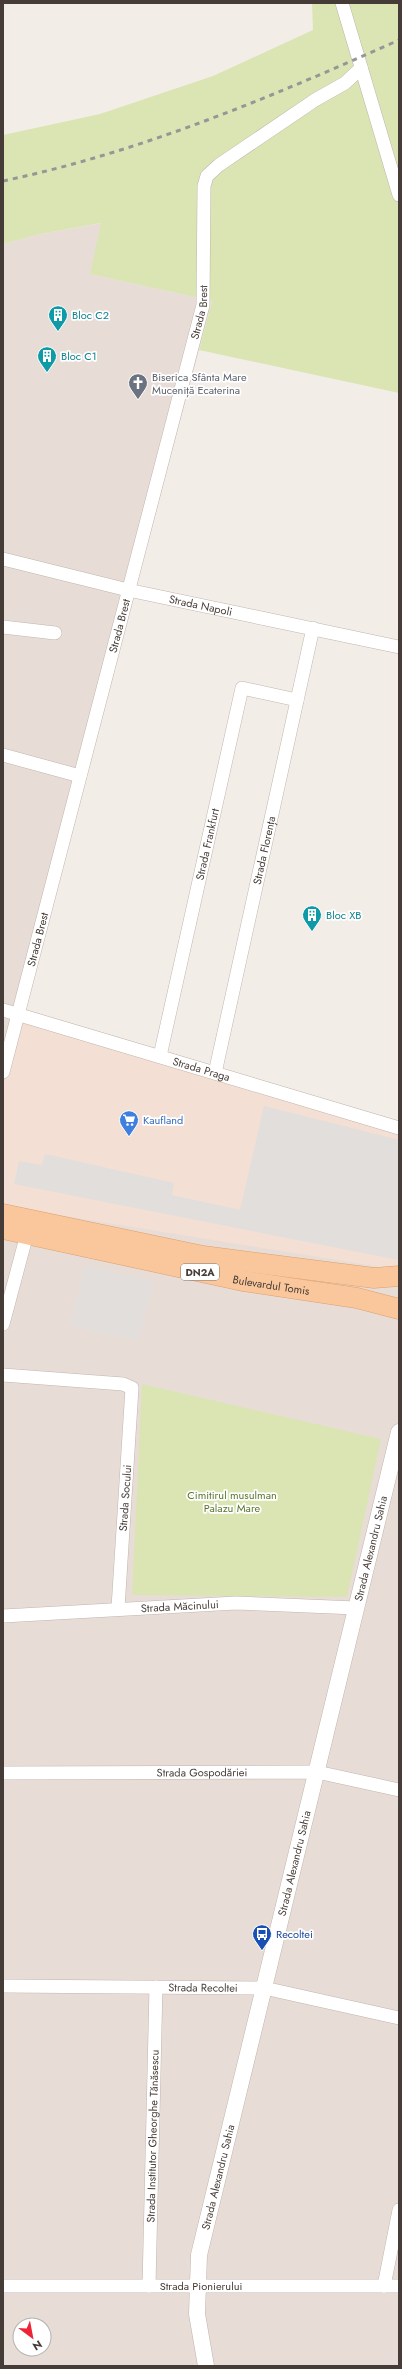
<svg xmlns="http://www.w3.org/2000/svg" width="402" height="2369" font-family="Jost,sans-serif">
	<style>
		.residential { fill: #e7ddd6; fill-rule: evenodd }
		.commercial { fill: #f4dfd4 }
		.green { fill: #dbe5b3 }
		.parking { fill: #e1dedc }
		.lines { fill: none; stroke-linecap: round; stroke-linejoin: round }
		.minor-casing { stroke: #c1b5ae; stroke-width: 14 }
		.tertiary-casing { stroke: #c1b5ae; stroke-width: 17 }
		.primary-casing { stroke: #de9f6b; stroke-width: 21 }
		.minor { stroke: #fff; stroke-width: 13 }
		.tertiary { stroke: #fff; stroke-width: 16 }
		.primary { stroke: #f9c79b; stroke-width: 20 }
		.rail { stroke: #969696; stroke-width: 3; stroke-dasharray: 5 5; stroke-linecap: butt }
		.labels { text-anchor: middle; stroke-width: 3.5; stroke-linejoin: round; paint-order: stroke }
		.shield { fill: #fff; stroke: #7e7673; stroke-width: 1 }
		.shield-label { font-size: 10px; font-weight: bold; fill: #463c37 }
		.street-label { font-size: 11px; fill: #463c37; stroke: #fff }
		.culture-label { font-size: 11px; fill: #0d838f; stroke: #fff; text-anchor: start }
		.worship-label { font-size: 11px; fill: #5b616d; stroke: #fff; text-anchor: start }
		.shop-label { font-size: 11px; fill: #366cbe; stroke: #fff; text-anchor: start }
		.park-label { font-size: 11px; fill: #5a752d; stroke: #fff }
		.transit-label { font-size: 11px; fill: #164399; stroke: #fff; text-anchor: start }
	</style>
	<rect width="100%" height="100%" fill="#f3ede8"/>
	<path class="residential" d="M 102,223 L 91,274 L 212,301 L 24,1009 L 399,1121 L 399,2366 L 3,2366 L 3,244 L 40,234 ZM 20,2325 L 44,2325 L 44,2349 L 20,2349 Z"/>
	<path class="commercial" d="M 24,1009 L 399,1121 L 399,1270 L 3,1206 L 3,1087 Z"/>
	<path class="green" d="M 312,3 L 399,3 L 399,393 L 199,350 L 212,301 L 90,274 L 101,223 L 40,234 L 3,244 L 3,135 L 100,114 L 213,76 L 313,30 Z
		M 142,1384 L 381,1439 L 347,1597 L 132,1595 Z"/>
	<path class="parking" d="M 264,1106 L 399,1140 L 399,1260 L 14,1184 L 19,1161 L 42,1165 L 45,1154 L 174,1183 L 172,1195 L 240,1210 Z
		M 85,1266 L 153,1282 L 138,1341 L 71,1325 Z"/>
	<g class="lines">
		<defs>
			<g id="minor">
				<path d="M 342,3 L 399,195"/>
				<path id="s1" d="M 3,559 L 128,590 L 399,647"/>
				<path d="M 3,627 L 55,633"/>
				<path d="M 3,755 L 80,776"/>
				<path id="s2" d="M 3,1010 L 399,1128"/>
				<path id="s3" d="M 160,1056 L 242,688 L 297,700"/>
				<path id="s4" d="M 3,1072 L 203,305 L 204,186 L 207,176 L 219,165 L 315,100 L 345,83 L 361,68"/>
				<path id="s5" d="M 215,1073 L 313,628"/>
				<path d="M 3,1324 L 27,1234"/>
				<path d="M 3,1375 L 123,1384 L 132,1388 L 118,1608"/>
				<path id="s6" d="M 3,1616 L 236,1603 L 356,1608"/>
				<path id="s7" d="M 3,1773 L 317,1772 L 399,1790"/>
				<path id="s8" d="M 3,1986 L 264,1988 L 399,2018"/>
				<path id="s9" d="M 3,2286 L 399,2286"/>
				<path id="s10" d="M 149,2286 L 156,1987"/>
				<path d="M 384,2286 L 399,2210"/>
			</g>
			<g id="tertiary">
				<path id="s11" d="M 206,2366 L 197,2314 L 199,2255 L 399,1432"/>
			</g>
			<g id="primary">
				<path d="M 3,1214 L 203,1256 L 374,1278 L 399,1276"/>
				<path id="s12" d="M 3,1229 L 243,1281 L 357,1298 L 399,1309"/>
			</g>
		</defs>
		<use href="#minor" class="minor-casing"/>
		<use href="#tertiary" class="tertiary-casing"/>
		<use href="#primary" class="primary-casing"/>
		<use href="#minor" class="minor"/>
		<use href="#tertiary" class="tertiary"/>
		<use href="#primary" class="primary"/>
		<path class="rail" d="M 3,181 C 141,152 271,97 399,40"/>
	</g>
	<defs>
		<symbol id="building-pin" viewBox="-11 -11 22 30"><path d="M0 17L-7.5 6A9.5 9.5 0 1 1 7.5 6Z" fill="#0f9aa8" stroke="#fff"/><path d="M-4-6H4V6H1V3H-1V6H-4ZM-2.5-4.3h1.7v1.8h-1.7ZM.8-4.3h1.7v1.8H.8ZM-2.5-1h1.7V.8h-1.7ZM.8-1h1.7V.8H.8Z" fill="#fff"/></symbol>
		<symbol id="church-pin" viewBox="-11 -11 22 30"><path d="M0 17L-7.5 6A9.5 9.5 0 1 1 7.5 6Z" fill="#6b7280" stroke="#fff"/><path d="M-1.2-6h2.4v3.5h3.3v2.4h-3.3V6h-2.4V-.1h-3.3v-2.4h3.3Z" fill="#fff"/></symbol>
		<symbol id="supermarket-pin" viewBox="-11 -11 22 30"><path d="M0 17L-7.5 6A9.5 9.5 0 1 1 7.5 6Z" fill="#3f7fe0" stroke="#fff"/><path d="M-6-5.5h2.5l.6 2H6L4.5 2H-2.5L-4.4-4H-6ZM-1.5 3.2a1.3 1.3 0 1 0 .1 0ZM3 3.2a1.3 1.3 0 1 0 .1 0Z" fill="#fff"/></symbol>
		<symbol id="bus-pin" viewBox="-11 -11 22 30"><path d="M0 17L-7.5 6A9.5 9.5 0 1 1 7.5 6Z" fill="#1a4fb4" stroke="#fff"/><path d="M-5-6H5V4H4V6H2V4H-2V6H-4V4H-5ZM-3.5-4V0h7V-4ZM-3.5 1.2v1.5H-2V1.2ZM2 1.2v1.5H3.5V1.2Z" fill="#fff"/></symbol>
	</defs>
	<g fill-rule="evenodd">
		<use href="#building-pin" x="47" y="304" width="22" height="30"/>
		<use href="#building-pin" x="36" y="345" width="22" height="30"/>
		<use href="#church-pin" x="127" y="372" width="22" height="30"/>
		<use href="#building-pin" x="301" y="904" width="22" height="30"/>
		<use href="#supermarket-pin" x="118" y="1109" width="22" height="30"/>
		<use href="#bus-pin" x="251" y="1923" width="22" height="30"/>
	</g>
	<g class="labels">
		<rect class="shield" x="181" y="1264" width="38" height="16" rx="3"/>
		<g class="shield-label">
			<text x="200" y="1276">DN2A</text>
		</g>
		<g class="street-label">
			<text dy="4" stroke="none"><textPath href="#s4" startOffset="785">Strada Brest</textPath></text>
			<text dy="4" stroke="none"><textPath href="#s1" startOffset="203">Strada Napoli</textPath></text>
			<text dy="4" stroke="none"><textPath href="#s4" startOffset="461">Strada Brest</textPath></text>
			<text dy="4" stroke="none"><textPath href="#s3" startOffset="217">Strada Frankfurt</textPath></text>
			<text dy="4" stroke="none"><textPath href="#s5" startOffset="228">Strada Florența</textPath></text>
			<text dy="4" stroke="none"><textPath href="#s4" startOffset="137">Strada Brest</textPath></text>
			<text dy="4" stroke="none"><textPath href="#s2" startOffset="207">Strada Praga</textPath></text>
			<text dy="4" stroke="none"><textPath href="#s12" startOffset="274">Bulevardul Tomis</textPath></text>
			<text transform="translate(125 1498) rotate(-86)" y="4">Strada Socului</text>
			<text dy="4" stroke="none"><textPath href="#s11" startOffset="839">Strada Alexandru Sahia</textPath></text>
			<text dy="4" stroke="none"><textPath href="#s6" startOffset="177">Strada Măcinului</textPath></text>
			<text dy="4" stroke="none"><textPath href="#s7" startOffset="199">Strada Gospodăriei</textPath></text>
			<text dy="4" stroke="none"><textPath href="#s11" startOffset="515">Strada Alexandru Sahia</textPath></text>
			<text dy="4" stroke="none"><textPath href="#s8" startOffset="200">Strada Recoltei</textPath></text>
			<text dy="4" stroke="none"><textPath href="#s10" startOffset="150">Strada Institutor Gheorghe Tănăsescu</textPath></text>
			<text dy="4" stroke="none"><textPath href="#s11" startOffset="192">Strada Alexandru Sahia</textPath></text>
			<text dy="4" stroke="none"><textPath href="#s9" startOffset="198">Strada Pionierului</textPath></text>
		</g>
		<g class="culture-label">
			<text x="72" y="319">Bloc C2</text>
			<text x="61" y="360">Bloc C1</text>
			<text x="326" y="919">Bloc XB</text>
		</g>
		<g class="worship-label">
			<text x="152" y="381">Biserica Sfânta Mare<tspan x="152" dy="13">Muceniță Ecaterina</tspan></text>
		</g>
		<g class="shop-label">
			<text x="143" y="1124">Kaufland</text>
		</g>
		<g class="park-label">
			<text x="232" y="1499">Cimitirul musulman<tspan x="232" dy="13">Palazu Mare</tspan></text>
		</g>
		<g class="transit-label">
			<text x="276" y="1938">Recoltei</text>
		</g>
	</g>
	<rect width="402" height="2369" fill="none" stroke="#463c37" stroke-width="8"/>
	<g transform="translate(32 2337) rotate(148)"><circle r="19" fill="#ffffff" stroke="#b5b1af"/>
	<path d="M0-3L7 15L0 10L-7 15Z" fill="#ef2336"/>
	<text y="-6" font-size="11" font-weight="bold" text-anchor="middle" fill="#463c37">N</text>
	</g>
</svg>
